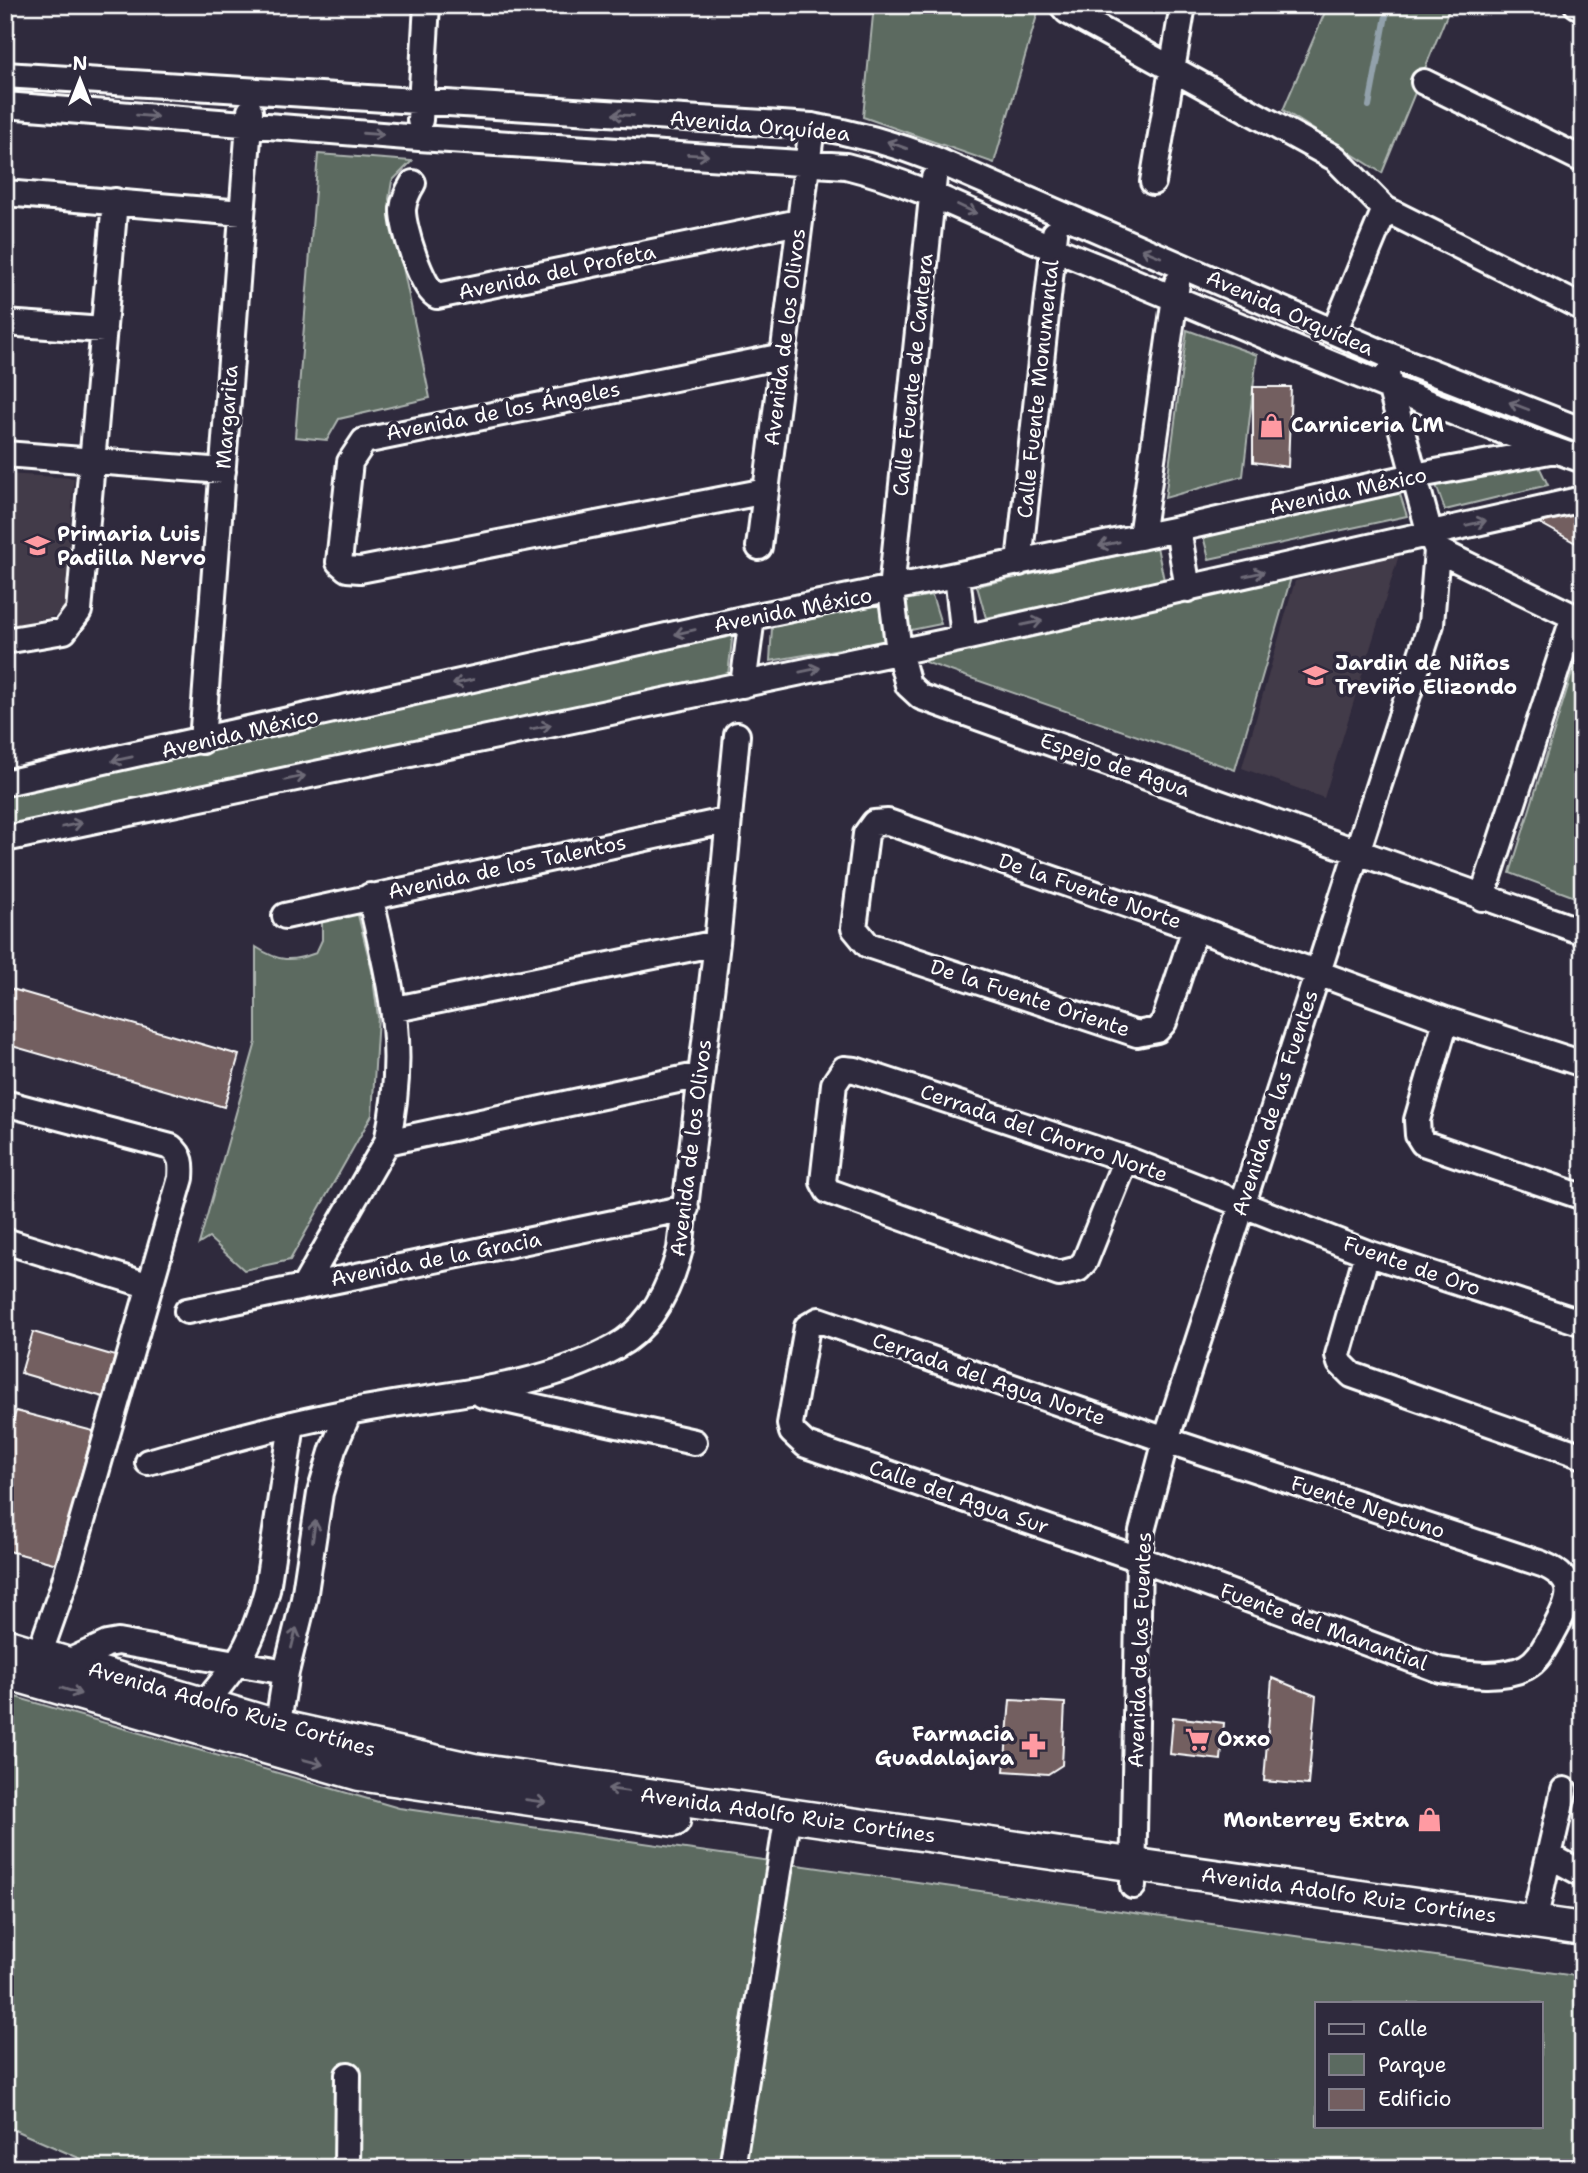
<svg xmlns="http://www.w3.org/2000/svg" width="1588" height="2173" font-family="'Shantell Sans',sans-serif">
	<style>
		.built { fill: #433a48 }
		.green { fill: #5b6a60; stroke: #adb4b0; stroke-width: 2; fill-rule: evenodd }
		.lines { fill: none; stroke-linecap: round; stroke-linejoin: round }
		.stream { stroke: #92a1ab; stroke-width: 6 }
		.building { fill: #735e60; stroke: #fff; stroke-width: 2 }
		.minor-casing { stroke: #fff; stroke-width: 30 }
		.major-casing { stroke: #fff; stroke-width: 37 }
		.minor { stroke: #2f2a3d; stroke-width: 24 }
		.major { stroke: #2f2a3d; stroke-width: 32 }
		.oneway { stroke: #6d6a77 }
		.labels { text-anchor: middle; stroke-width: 7; stroke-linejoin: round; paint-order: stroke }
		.street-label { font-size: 21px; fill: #fff; stroke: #2f2a3d }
		.poi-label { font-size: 21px; font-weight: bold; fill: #fff; stroke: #2f2a3d; text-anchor: start }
	</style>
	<rect width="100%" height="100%" fill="#2f2a3d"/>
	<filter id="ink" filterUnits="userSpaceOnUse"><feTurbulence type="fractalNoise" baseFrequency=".0143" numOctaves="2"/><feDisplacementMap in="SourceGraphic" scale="14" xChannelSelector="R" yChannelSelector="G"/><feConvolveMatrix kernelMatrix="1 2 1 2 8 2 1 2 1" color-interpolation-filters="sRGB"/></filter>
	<g filter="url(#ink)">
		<path class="built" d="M 5,474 L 74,478 L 64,614 L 5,627 Z
			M 1399,555 L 1324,798 L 1242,768 L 1295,581 Z"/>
		<path class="green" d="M 874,5 L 1040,5 L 994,163 L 863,117 Z
			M 1328,5 L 1451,5 L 1382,173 L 1283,110 Z
			M 318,154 L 412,161 L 392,181 L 389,199 L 430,398 L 339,419 L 327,440 L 295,437 Z
			M 1187,330 L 1257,355 L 1243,476 L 1165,498 Z
			M 1535,458 L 1548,485 L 1445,510 L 1435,482 Z
			M 1397,485 L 1407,516 L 1209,559 L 1202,532 Z
			M 1157,547 L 1164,580 L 986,618 L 977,586 Z
			M 1292,574 L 1235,770 L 919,660 Z
			M 932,595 L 941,624 L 906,631 L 905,600 Z
			M 888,603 L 886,641 L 770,661 L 772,627 Z
			M 733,631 L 728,675 L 5,833 L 5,791 Z
			M 1581,644 L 1583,645 L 1583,900 L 1510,873 Z
			M 355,903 L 372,971 L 378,1017 L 372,1115 L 290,1260 L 244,1270 L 209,1238 L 199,1244 L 256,1042 L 256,947 C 279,962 291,962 316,953 L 322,940 L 322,916 Z
			M 5,1694 L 399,1808 L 1583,1977 L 1583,2168 L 102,2168 L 5,2126 ZM 1317,2003 L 1541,2003 L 1541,2126 L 1317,2126 Z"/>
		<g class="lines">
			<path class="stream" d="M 1369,106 L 1388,5"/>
		</g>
		<path class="building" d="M 1253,387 L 1291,387 L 1288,467 L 1253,462 Z
			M 1583,513 L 1583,547 L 1538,522 Z
			M 5,987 L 239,1055 L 224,1107 L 5,1044 Z
			M 33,1332 L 115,1356 L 103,1397 L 21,1373 Z
			M 16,1411 L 93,1431 L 57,1564 L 5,1550 L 5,1450 Z
			M 1272,1678 L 1316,1696 L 1308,1785 L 1264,1781 Z
			M 1010,1700 L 1065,1703 L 1062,1765 L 1048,1774 L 1004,1771 Z
			M 1173,1717 L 1224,1723 L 1221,1760 L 1170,1754 Z"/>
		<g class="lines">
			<defs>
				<path id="minor" d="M 1062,5 L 1067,11 L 1335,158 L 1385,209 L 1583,308
					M 1577,5 L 1583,8
					M 5,75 L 812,126 C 856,133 895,144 936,160 L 1383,353 L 1583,431
					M 1424,82 L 1583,160
					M 5,105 L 419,138 L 846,166 C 923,185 989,222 1062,252 C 1235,322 1406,399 1583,460
					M 420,120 L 427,5
					M 934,178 L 891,590 L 899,651 L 908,685 L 921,697 L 1583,932
					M 1153,182 L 1183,5
					M 413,183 C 408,191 404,199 403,209 C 402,226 422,290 437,296 L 799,222
					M 5,193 L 242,213
					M 5,323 L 104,330
					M 1334,332 L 1385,209
					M 5,454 L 223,471
					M 766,491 L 360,570 L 347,569 L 339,562 L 350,462 L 364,441 L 783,356
					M 1178,529 L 1188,589
					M 1141,537 L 1177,283
					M 759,547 L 812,126
					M 1437,550 L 1583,621
					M 1019,563 L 1055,233
					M 957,575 L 964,638
					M 5,641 L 64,631 L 79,611 L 115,201
					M 743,685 L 752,617
					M 202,741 L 250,111
					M 5,783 L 752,617 L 1178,529 L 1414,476 L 1555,450
					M 5,839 L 964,638 L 1583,499
					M 1482,898 L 1574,616
					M 285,916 L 729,820
					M 1195,928 L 1164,1022 L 1157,1030 L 1137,1034 L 868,945 L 854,928 L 866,834 L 874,823 L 888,822 L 1195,928 L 1446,1020 L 1583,1064
					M 396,1009 L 717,943
					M 1446,1020 L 1417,1120 L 1418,1135 L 1423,1143 L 1583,1197
					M 5,1103 L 171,1147 C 182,1156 182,1164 181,1178 L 63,1587 L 39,1655
					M 387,1142 L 701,1075
					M 1126,1159 L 1085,1261 L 1078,1269 L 1059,1274 L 828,1191 L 823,1182 L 834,1084 L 844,1069 L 855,1070 L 1126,1159 L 1367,1253 L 1583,1323
					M 5,1241 L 150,1286
					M 1367,1253 L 1338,1355 L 1340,1363 L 1352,1375 L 1583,1456
					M 305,1285 L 387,1142 C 408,1048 391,987 370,896
					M 187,1311 L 686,1208
					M 819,1320 L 1166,1440 L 1542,1564 C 1583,1581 1568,1604 1552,1634 C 1545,1646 1539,1660 1526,1667 C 1501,1680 1466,1674 1440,1670 L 1139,1559 L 806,1445 L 792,1432 L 790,1424 L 807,1327 Z
					M 483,1395 L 694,1442
					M 148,1462 C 214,1444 281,1425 348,1412 C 437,1394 534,1392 615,1347 C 652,1327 670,1288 680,1249 L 717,943 L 737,735
					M 66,1663 L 107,1644 L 118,1642 L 286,1672
					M 206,1721 L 205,1703 C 241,1661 252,1644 267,1590 L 292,1424
					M 272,1739 L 276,1736 L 286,1672 L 304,1599 L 320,1493 L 333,1449 L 349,1412
					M 1550,1856 L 1583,1874
					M 1133,1886 L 1139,1559 L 1142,1531 L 1166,1440 L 1431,624 L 1437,550 L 1430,534 L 1387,375
					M 1534,1921 L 1564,1790
					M 347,2168 L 348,2075
					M 732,2168 L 788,1814"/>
				<path id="major" d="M 5,1645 L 277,1726 L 474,1770 L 1583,1929
					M 5,1672 L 359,1774 L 674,1820"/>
			</defs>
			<use href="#minor" class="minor-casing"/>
			<use href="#major" class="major-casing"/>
			<use href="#minor" class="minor"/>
			<use href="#major" class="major"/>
		</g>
		<defs><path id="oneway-shaft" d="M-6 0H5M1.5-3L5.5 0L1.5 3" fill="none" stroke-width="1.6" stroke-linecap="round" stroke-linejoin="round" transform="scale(1.75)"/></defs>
		<g class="oneway">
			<use href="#oneway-shaft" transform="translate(623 115) rotate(-177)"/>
			<use href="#oneway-shaft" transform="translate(147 116) rotate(5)"/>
			<use href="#oneway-shaft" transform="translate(373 134) rotate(4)"/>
			<use href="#oneway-shaft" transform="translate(897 145) rotate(-160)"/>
			<use href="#oneway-shaft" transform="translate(698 155) rotate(3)"/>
			<use href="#oneway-shaft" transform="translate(967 209) rotate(25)"/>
			<use href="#oneway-shaft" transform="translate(1151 253) rotate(-158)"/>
			<use href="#oneway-shaft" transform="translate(1519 406) rotate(-159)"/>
			<use href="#oneway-shaft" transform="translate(1476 523) rotate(-13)"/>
			<use href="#oneway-shaft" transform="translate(1109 544) rotate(168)"/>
			<use href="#oneway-shaft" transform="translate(1254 574) rotate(-13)"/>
			<use href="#oneway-shaft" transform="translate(1032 623) rotate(-12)"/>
			<use href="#oneway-shaft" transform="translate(685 632) rotate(167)"/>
			<use href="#oneway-shaft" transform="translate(810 670) rotate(-12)"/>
			<use href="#oneway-shaft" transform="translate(463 682) rotate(167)"/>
			<use href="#oneway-shaft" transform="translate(541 727) rotate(-12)"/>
			<use href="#oneway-shaft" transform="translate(122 759) rotate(168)"/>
			<use href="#oneway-shaft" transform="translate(295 778) rotate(-12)"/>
			<use href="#oneway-shaft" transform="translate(72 825) rotate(-12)"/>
			<use href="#oneway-shaft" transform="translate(314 1531) rotate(-82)"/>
			<use href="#oneway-shaft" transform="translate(294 1638) rotate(-76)"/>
			<use href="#oneway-shaft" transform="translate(71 1691) rotate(17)"/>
			<use href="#oneway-shaft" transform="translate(313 1762) rotate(15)"/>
			<use href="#oneway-shaft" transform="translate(618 1790) rotate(-172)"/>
			<use href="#oneway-shaft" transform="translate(536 1801) rotate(8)"/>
		</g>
	</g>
	<defs>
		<symbol id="shop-bare" viewBox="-9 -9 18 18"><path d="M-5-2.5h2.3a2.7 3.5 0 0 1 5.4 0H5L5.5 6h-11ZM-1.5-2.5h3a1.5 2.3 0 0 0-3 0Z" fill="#ff9aa2" stroke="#2f2a3d" stroke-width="2.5" paint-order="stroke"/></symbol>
		<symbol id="school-bare" viewBox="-9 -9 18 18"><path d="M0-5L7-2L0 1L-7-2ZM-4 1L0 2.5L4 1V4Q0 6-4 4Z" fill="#ff9aa2" stroke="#2f2a3d" stroke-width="2.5" paint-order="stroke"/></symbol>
		<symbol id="supermarket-bare" viewBox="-9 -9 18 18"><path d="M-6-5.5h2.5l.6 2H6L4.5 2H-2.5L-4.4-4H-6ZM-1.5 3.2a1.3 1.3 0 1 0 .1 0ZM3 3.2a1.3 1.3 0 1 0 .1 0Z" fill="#ff9aa2" stroke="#2f2a3d" stroke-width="2.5" paint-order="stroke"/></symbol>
		<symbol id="pharmacy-bare" viewBox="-9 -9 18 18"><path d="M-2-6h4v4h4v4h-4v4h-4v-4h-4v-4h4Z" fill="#ff9aa2" stroke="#2f2a3d" stroke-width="2.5" paint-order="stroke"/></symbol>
	</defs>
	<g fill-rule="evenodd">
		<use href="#shop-bare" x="1254" y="408" width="35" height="35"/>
		<use href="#school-bare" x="20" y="528" width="35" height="35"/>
		<use href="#school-bare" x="1298" y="658" width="35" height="35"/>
		<use href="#supermarket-bare" x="1180" y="1722" width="35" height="35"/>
		<use href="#pharmacy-bare" x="1016" y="1728" width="35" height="35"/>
		<use href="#shop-bare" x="1412" y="1802" width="35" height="35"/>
	</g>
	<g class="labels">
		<g class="street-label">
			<text transform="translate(760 126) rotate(5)" y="7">Avenida Orquídea</text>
			<text transform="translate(557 272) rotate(-12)" y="7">Avenida del Profeta</text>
			<text transform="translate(1290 313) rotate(24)" y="7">Avenida Orquídea</text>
			<text transform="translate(785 337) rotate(-83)" y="7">Avenida de los Olivos</text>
			<text transform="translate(913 375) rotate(-84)" y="7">Calle Fuente de Cantera</text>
			<text transform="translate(1038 389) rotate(-84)" y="7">Calle Fuente Monumental</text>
			<text transform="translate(503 411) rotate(-11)" y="7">Avenida de los Ángeles</text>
			<text transform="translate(227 417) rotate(-86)" y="7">Margarita</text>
			<text transform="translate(1348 491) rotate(-12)" y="7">Avenida México</text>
			<text transform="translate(793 610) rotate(-11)" y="7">Avenida México</text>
			<text transform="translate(240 733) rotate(-13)" y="7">Avenida México</text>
			<text transform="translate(1115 765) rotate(19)" y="7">Espejo de Agua</text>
			<text transform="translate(507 867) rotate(-12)" y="7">Avenida de los Talentos</text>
			<text transform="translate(1090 891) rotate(19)" y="7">De la Fuente Norte</text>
			<text transform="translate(1030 998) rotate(18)" y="7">De la Fuente Oriente</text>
			<text transform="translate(1275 1103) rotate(-72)" y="7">Avenida de las Fuentes</text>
			<text transform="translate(1044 1133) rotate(19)" y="7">Cerrada del Chorro Norte</text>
			<text transform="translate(691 1148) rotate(-83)" y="7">Avenida de los Olivos</text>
			<text transform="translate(436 1259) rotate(-11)" y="7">Avenida de la Gracia</text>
			<text transform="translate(1412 1266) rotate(19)" y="7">Fuente de Oro</text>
			<text transform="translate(989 1379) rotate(19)" y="7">Cerrada del Agua Norte</text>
			<text transform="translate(959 1497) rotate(19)" y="7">Calle del Agua Sur</text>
			<text transform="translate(1368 1507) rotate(18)" y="7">Fuente Neptuno</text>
			<text transform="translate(1324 1627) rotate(20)" y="7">Fuente del Manantial</text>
			<text transform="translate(1140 1650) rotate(-88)" y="7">Avenida de las Fuentes</text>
			<text transform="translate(232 1709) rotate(16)" y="7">Avenida Adolfo Ruiz Cortínes</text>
			<text transform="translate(788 1815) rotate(8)" y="7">Avenida Adolfo Ruiz Cortínes</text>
			<text transform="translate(1349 1895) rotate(8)" y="7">Avenida Adolfo Ruiz Cortínes</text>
		</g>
		<g class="poi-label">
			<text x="1291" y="432">Carniceria LM</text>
			<text x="57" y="541">Primaria Luis<tspan x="57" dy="24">Padilla Nervo</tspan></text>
			<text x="1335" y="670">Jardin de Niños<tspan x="1335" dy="24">Treviño Elizondo</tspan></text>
			<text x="1014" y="1741" text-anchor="end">Farmacia<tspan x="1014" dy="24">Guadalajara</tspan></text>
			<text x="1217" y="1746">Oxxo</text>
			<text x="1409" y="1827" text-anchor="end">Monterrey Extra</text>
		</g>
	</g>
	<rect width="1588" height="2173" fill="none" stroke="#2f2a3d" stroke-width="28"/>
	<rect x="14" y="14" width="1560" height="2145" fill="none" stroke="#fff" stroke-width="2.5" filter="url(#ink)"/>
	<rect x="1315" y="2002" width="228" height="126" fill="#2f2a3d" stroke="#827f8b" stroke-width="2"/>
	<rect x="1329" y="2024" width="35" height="10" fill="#2f2a3d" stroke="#827f8b" stroke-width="2"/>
	<text x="1378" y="2036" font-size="21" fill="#ffffff">Calle</text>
	<rect x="1329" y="2054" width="35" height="21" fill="#5b6a60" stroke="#827f8b" stroke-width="2"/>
	<text x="1378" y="2072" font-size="21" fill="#ffffff">Parque</text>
	<rect x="1329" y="2089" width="35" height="21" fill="#735e60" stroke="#827f8b" stroke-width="2"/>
	<text x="1378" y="2106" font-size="21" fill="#ffffff">Edificio</text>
	<g transform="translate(80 80)" stroke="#2f2a3d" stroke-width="5" paint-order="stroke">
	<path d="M0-5L12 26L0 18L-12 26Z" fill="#ffffff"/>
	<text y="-10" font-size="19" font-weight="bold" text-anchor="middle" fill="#ffffff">N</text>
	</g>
</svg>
